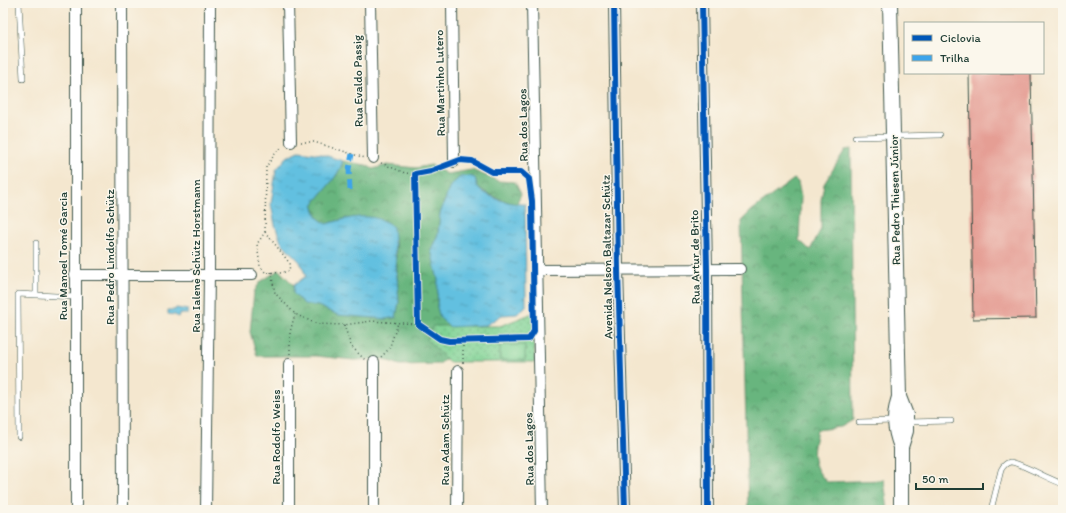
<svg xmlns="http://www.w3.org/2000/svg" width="1066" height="513" font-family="Itim,sans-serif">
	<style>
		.forest { fill: url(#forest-crowns); stroke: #447959 }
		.park { fill: url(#park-dots); stroke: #508864 }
		.garden { fill: #80d395; stroke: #508864 }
		.water { fill: url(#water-ripples); stroke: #407e8a }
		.building { fill: #e59e94 }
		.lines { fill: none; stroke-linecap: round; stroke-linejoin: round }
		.service-casing { stroke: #3f564b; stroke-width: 6 }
		.minor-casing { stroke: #3f564b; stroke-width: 12 }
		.secondary-casing { stroke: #3f564b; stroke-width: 16 }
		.path { stroke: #3f564b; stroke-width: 1.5; stroke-dasharray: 1 3; stroke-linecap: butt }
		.service { stroke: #fff; stroke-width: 5 }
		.minor { stroke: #fff; stroke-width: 10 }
		.secondary { stroke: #fff; stroke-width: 14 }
		.quiet { stroke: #3da4eb; stroke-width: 5; stroke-dasharray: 10 5; stroke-linecap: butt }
		.cycleway-casing { stroke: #fbf7ec; stroke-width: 8 }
		.cycleway { stroke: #0057b8; stroke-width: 6 }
		.labels { text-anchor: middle; stroke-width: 3; stroke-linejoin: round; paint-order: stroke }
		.street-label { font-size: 12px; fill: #1f3d34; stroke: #fbf7ec }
	</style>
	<defs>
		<pattern id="forest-crowns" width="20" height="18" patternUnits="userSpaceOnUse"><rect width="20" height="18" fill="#68b57e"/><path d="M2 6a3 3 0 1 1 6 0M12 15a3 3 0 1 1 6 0" fill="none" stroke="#559468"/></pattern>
		<pattern id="park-dots" width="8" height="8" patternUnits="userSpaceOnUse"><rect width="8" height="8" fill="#80d395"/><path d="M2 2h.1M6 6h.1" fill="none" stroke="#68ac7a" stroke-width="1.8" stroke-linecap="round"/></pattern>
		<pattern id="water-ripples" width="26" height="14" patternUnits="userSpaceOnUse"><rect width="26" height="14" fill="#62c0e0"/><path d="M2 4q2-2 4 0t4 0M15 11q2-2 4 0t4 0" fill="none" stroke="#509db6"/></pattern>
	</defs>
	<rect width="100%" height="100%" fill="#fbf7ec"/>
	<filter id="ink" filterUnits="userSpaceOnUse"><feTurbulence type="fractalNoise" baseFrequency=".025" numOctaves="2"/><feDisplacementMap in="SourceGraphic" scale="8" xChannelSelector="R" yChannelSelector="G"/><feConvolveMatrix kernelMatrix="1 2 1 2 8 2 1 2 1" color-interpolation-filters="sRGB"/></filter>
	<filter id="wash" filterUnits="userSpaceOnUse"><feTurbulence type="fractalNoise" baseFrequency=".012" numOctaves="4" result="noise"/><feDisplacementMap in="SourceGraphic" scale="16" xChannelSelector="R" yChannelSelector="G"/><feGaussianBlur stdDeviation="0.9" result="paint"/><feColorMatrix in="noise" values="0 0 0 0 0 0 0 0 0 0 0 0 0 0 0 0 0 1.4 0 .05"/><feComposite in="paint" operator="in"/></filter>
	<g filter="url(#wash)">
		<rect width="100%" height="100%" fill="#f4e7cf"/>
		<path class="forest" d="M 851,149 L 853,420 L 841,427 L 817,430 C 812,452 810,465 827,482 L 884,480 L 888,510 L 748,510 L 741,221 L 751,211 L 794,179 L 798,182 L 801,197 L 799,240 L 810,250 L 821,229 L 821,200 L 824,184 L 845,150 Z
			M 343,161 L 366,165 L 373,169 L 387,165 L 416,168 L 431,165 L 447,174 L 472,170 L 498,181 L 515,182 L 521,194 L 516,205 L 488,194 L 478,187 L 475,178 L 450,186 L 440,214 L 438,234 L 431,250 L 438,280 L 437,307 L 440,318 L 450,327 L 451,355 L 439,364 L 400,365 L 383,359 L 354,360 L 316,356 L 257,356 L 250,332 L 254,292 L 260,282 L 279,270 L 294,285 L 293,293 L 305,304 L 318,306 L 338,315 L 386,319 L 396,317 L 399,302 L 395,238 L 347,218 L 326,224 L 318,218 L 313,205 C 323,190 338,178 343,161 Z"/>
		<path class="park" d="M 533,313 L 535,362 L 449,362 L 427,340 L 433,326 L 500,326 Z"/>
		<path class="garden" d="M 500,345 L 525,345 L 525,360 L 500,360 Z"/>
		<path class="water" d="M 299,151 L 321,154 L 343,161 C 338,178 323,190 313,205 L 318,218 L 326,224 C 348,218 374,210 393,227 L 399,302 L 396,317 L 386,319 L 338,315 L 318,306 L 304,304 L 293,293 L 294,285 L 306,276 L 300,262 L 281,242 L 275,225 L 271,204 L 276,170 L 287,157 Z
			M 469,176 L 475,178 C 476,180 476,184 478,187 C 485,197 513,205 525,204 L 526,306 L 517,314 L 502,315 L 486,325 L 450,327 L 440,318 L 437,307 L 438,280 L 431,250 L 438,234 L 440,214 L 450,186 L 460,177 Z
			M 176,308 L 188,310 L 188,314 L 180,314 L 178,317 L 175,315 L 168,314 L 168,310 L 175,310 Z"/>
		<g id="blocks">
			<path class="building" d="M 969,73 L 1031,73 L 1036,318 L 973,319 Z"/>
		</g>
	</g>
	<g filter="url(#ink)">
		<use href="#blocks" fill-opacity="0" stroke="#3f564b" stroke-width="1"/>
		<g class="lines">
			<defs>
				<path id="service" d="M 19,3 L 23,79
					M 855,137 L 940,135
					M 36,243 L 36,295
					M 859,422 L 894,421
					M 907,422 L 951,421
					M 19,437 L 18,294 L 75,297
					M 991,510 L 1001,470 C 1003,466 1006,463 1010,462 C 1016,461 1053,481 1063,484"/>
				<path id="minor" d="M 76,3 L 76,510
					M 122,3 L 123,510
					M 288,3 L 291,142
					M 370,3 L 373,158
					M 452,3 L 454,162
					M 532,3 L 542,510
					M 614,3 L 618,270 L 625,510
					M 702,3 L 707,269 L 708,510
					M 537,270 L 740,269
					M 75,275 L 252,275
					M 206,510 L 209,275 L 210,3
					M 289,510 L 289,364
					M 374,510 L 374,362
					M 457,510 L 458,371"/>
				<path id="secondary" d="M 890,3 L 899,397 L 906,415 L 906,431 L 901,447 L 901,510
					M 899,397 C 893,416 894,429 901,447"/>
			</defs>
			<use href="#service" class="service-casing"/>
			<use href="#minor" class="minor-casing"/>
			<use href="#secondary" class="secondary-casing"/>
			<path class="path" d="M 301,142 L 314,142 L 365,158
				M 381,163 L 405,173 L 415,174
				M 265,232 L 266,167 L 277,151 L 283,147
				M 265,232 C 274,243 282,253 290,264 L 289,271 L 280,273 L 265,272 L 260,266 L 257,244 Z
				M 271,272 L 275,293 L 295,314 L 317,324 L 344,325 L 372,321 L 418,324
				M 344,325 L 351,346 L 365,360
				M 290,354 L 290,332 L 295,314
				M 381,357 L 389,349 L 398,323
				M 463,363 L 463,341"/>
			<use href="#service" class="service"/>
			<use href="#minor" class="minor"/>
			<use href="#secondary" class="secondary"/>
			<path class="quiet" d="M 350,190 L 349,169 L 352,154"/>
			<defs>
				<path id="cycleway" d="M 614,3 L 618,270 L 625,510
					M 702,3 L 707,269 L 708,510
					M 460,160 L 472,161 L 492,172 L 521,172 L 529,179 L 532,201 L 534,331 L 529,339 L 449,341 L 440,339 L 418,324 L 415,174 L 431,171 Z"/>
			</defs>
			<use href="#cycleway" class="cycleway-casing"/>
			<use href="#cycleway" class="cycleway"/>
		</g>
	</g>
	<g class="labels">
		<g class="street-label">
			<text transform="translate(358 81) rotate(-91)" y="4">Rua Evaldo Passig</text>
			<text transform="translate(440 83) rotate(-91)" y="4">Rua Martinho Lutero</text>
			<text transform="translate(523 125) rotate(-91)" y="4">Rua dos Lagos</text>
			<text transform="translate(895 200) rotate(-91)" y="4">Rua Pedro Thiesen Júnior</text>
			<text transform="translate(63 256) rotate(-90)" y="4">Rua Manoel Tomé Garcia</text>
			<text transform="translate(196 256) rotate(-90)" y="4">Rua Ialene Schütz Horstmann</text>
			<text transform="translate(110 257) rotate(-90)" y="4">Rua Pedro Lindolfo Schütz</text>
			<text transform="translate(607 257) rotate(-91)" y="4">Avenida Nelson Baltazar Schütz</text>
			<text transform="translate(695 257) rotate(-91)" y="4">Rua Artur de Brito</text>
			<text transform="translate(276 437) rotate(-90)" y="4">Rua Rodolfo Weiss</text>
			<text transform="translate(445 440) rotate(-90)" y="4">Rua Adam Schütz</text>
			<text transform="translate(529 449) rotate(-91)" y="4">Rua dos Lagos</text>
		</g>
	</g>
	<rect width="1066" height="513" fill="none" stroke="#fbf7ec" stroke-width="16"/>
	<rect x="904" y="22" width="140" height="52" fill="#fbf7ec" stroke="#a3ada2"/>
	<rect x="912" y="35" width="20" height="6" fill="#0057b8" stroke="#a3ada2"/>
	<text x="940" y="42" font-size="12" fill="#1f3d34">Ciclovia</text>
	<rect x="912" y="55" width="20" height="6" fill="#3da4eb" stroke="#a3ada2"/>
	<text x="940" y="62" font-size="12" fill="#1f3d34">Trilha</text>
	<path d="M916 483v6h67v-6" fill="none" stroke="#1f3d34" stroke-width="2"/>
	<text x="922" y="483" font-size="12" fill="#1f3d34" stroke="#fbf7ec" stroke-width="3" paint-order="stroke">50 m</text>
</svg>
